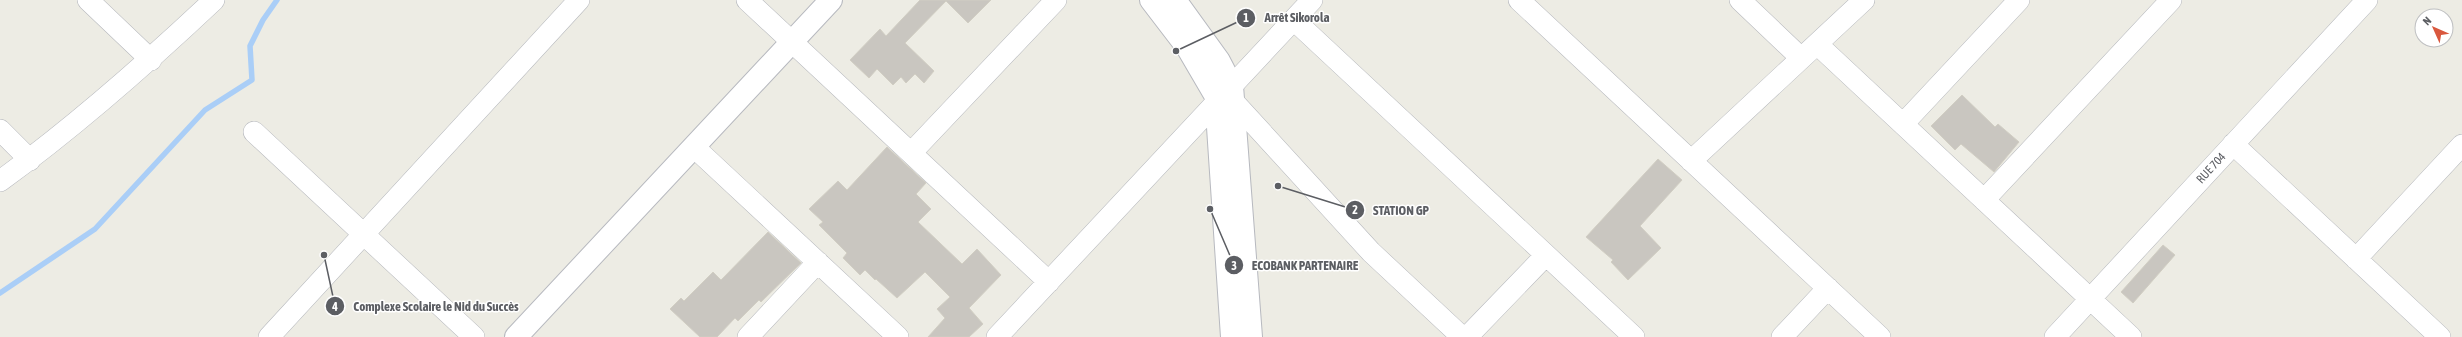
<svg xmlns="http://www.w3.org/2000/svg" width="2462" height="337" font-family="'Asap Condensed',sans-serif">
	<style>
		.lines { fill: none; stroke-linecap: round; stroke-linejoin: round }
		.stream { stroke: #aacef7; stroke-width: 5.5 }
		.building { fill: #c9c6c0; stroke: #d1cec3 }
		.minor-casing { stroke: #b6b8bd; stroke-width: 22 }
		.secondary-casing { stroke: #b7b9bf; stroke-width: 24 }
		.minor { stroke: #fff; stroke-width: 21 }
		.secondary { stroke: #fff; stroke-width: 22 }
		.labels { text-anchor: middle; stroke-width: 3; stroke-linejoin: round; paint-order: stroke }
		.street-label { font-size: 12px; fill: #5c5e63; stroke: #fff }
		.leader { fill: none; stroke: #5c5e63; stroke-width: 1.5 }
		.callout-dot { fill: #5c5e63; stroke: #fff; stroke-width: 1.5 }
		.mark-label { font-size: 12px; text-anchor: middle; font-weight: bold; fill: #fff }
		.callout-label { font-size: 13px; text-anchor: middle; font-weight: bold; fill: #5c5e63; stroke: #fff; stroke-width: 3; stroke-linejoin: round; paint-order: stroke }
	</style>
	<rect width="100%" height="100%" fill="#edece4"/>
	<g class="lines">
		<path class="stream" d="M 0,293 L 95,229 L 205,110 L 252,80 L 250,46 L 263,20 L 277,0"/>
	</g>
	<path class="building" d="M 920,0 L 991,0 L 968,23 L 946,1 L 905,43 L 934,71 L 924,83 L 915,74 L 906,83 L 901,77 L 893,85 L 877,69 L 869,78 L 850,60 L 880,29 L 886,36 Z
		M 1962,95 L 1995,127 L 1998,124 L 2019,142 L 1994,172 L 1961,144 L 1955,150 L 1931,126 Z
		M 887,147 L 926,183 L 916,194 L 931,209 L 918,222 L 962,264 L 977,249 L 1001,275 L 969,308 L 983,324 L 969,337 L 928,337 L 945,318 L 937,309 L 950,297 L 925,272 L 897,298 L 876,279 L 875,280 L 865,270 L 860,275 L 843,258 L 847,253 L 819,225 L 823,222 L 809,209 L 838,181 L 847,190 Z
		M 1658,159 L 1682,180 L 1640,226 L 1661,248 L 1628,280 L 1611,262 L 1613,260 L 1586,237 Z
		M 768,232 L 801,263 L 761,302 L 759,300 L 738,321 L 735,318 L 717,337 L 700,337 L 670,309 L 681,298 L 684,301 L 713,272 L 721,280 Z
		M 2163,245 L 2175,255 L 2133,303 L 2121,292 Z"/>
	<g class="lines">
		<defs>
			<path id="minor" d="M 88,0 L 151,60
				M 747,0 L 1049,282
				M 1519,0 L 1880,337
				M 1740,0 L 1801,58
				M 1294,20 L 1634,337
				M 1817,44 L 2131,337
				M 1233,101 L 1371,252 L 1462,337
				M 1903,124 L 2019,0
				M 0,130 L 30,160
				M 254,132 L 474,337
				M 2233,144 L 2440,337
				M 694,147 L 898,337
				M 911,153 L 1056,0
				M 1691,161 L 1864,0
				M 0,181 C 76,126 146,64 214,0
				M 1984,200 L 2171,0
				M 2356,259 L 2462,145
				M 269,337 L 579,0
				M 748,337 L 818,262
				M 997,337 L 1312,0
				M 1467,337 L 1546,255
				M 1782,337 L 1828,288
				M 2055,337 L 2367,0"/>
			<path id="secondary" d="M 1151,0 L 1187,47 L 1218,100 L 1217,112 L 1232,337
				M 1175,0 L 1219,61 L 1232,86 L 1251,337
				M 516,337 L 831,0"/>
		</defs>
		<use href="#minor" class="minor-casing"/>
		<use href="#secondary" class="secondary-casing"/>
		<use href="#minor" class="minor"/>
		<use href="#secondary" class="secondary"/>
	</g>
	<g class="labels">
		<g class="street-label">
			<text transform="translate(2211 168) rotate(-47)" y="4">RUE 704</text>
		</g>
	</g>
	<path class="leader" d="M1176 51L1246 18M1278 186L1355 210M1210 209L1234 265M324 255L335 306"/>
	<g class="callout-dot">
		<circle cx="1176" cy="51" r="4"/>
		<circle cx="1278" cy="186" r="4"/>
		<circle cx="1210" cy="209" r="4"/>
		<circle cx="324" cy="255" r="4"/>
		<circle cx="1246" cy="18" r="10"/>
		<circle cx="1355" cy="210" r="10"/>
		<circle cx="1234" cy="265" r="10"/>
		<circle cx="335" cy="306" r="10"/>
	</g>
	<g class="mark-label">
		<text x="1246" y="22">1</text>
		<text x="1355" y="214">2</text>
		<text x="1234" y="270">3</text>
		<text x="335" y="311">4</text>
	</g>
	<g class="callout-label">
		<text x="1297" y="22">Arrêt Sikorola</text>
		<text x="1401" y="215">STATION GP</text>
		<text x="1305" y="270">ECOBANK PARTENAIRE</text>
		<text x="436" y="311">Complexe Scolaire le Nid du Succès</text>
	</g>
	<g transform="translate(2434 28) rotate(315)"><circle r="19" fill="#ffffff" stroke="#bebfc1"/>
	<path d="M0-3L7 15L0 10L-7 15Z" fill="#d9583e"/>
	<text y="-6" font-size="11" font-weight="bold" text-anchor="middle" fill="#5c5e63">N</text>
	</g>
</svg>
